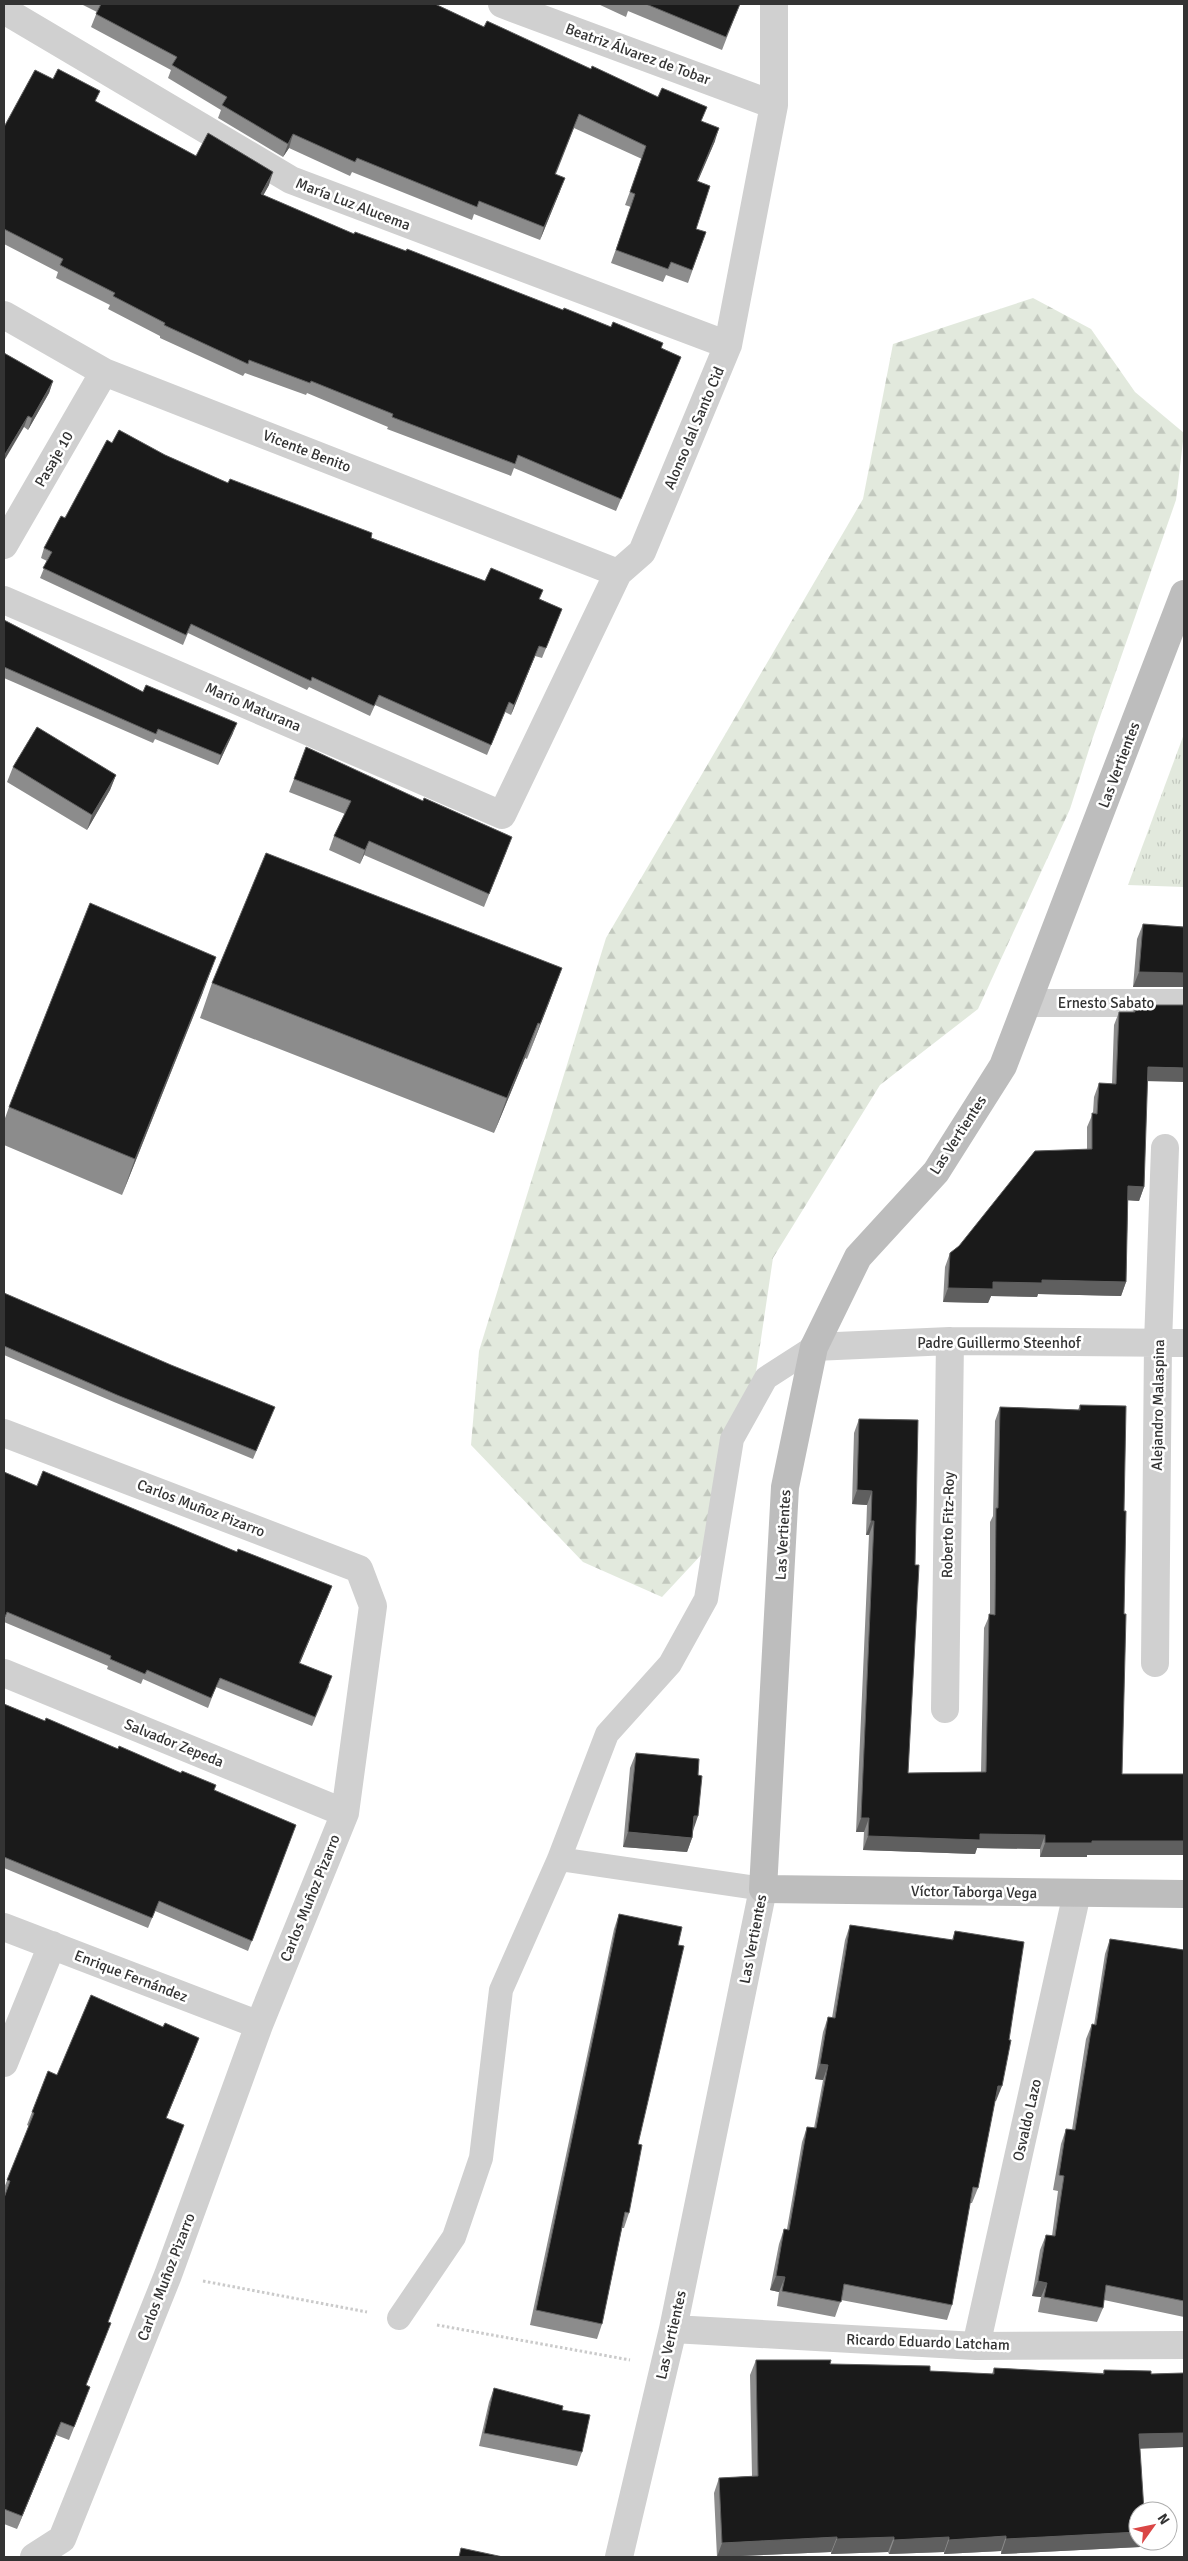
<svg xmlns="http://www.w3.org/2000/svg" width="1188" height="2561" font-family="Signika,sans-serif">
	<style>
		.grass { fill: url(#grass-tufts) }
		.forest { fill: url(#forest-firs) }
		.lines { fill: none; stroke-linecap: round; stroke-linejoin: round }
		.path { stroke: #cacaca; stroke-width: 3; stroke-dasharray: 2.5 2.5; stroke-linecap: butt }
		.lane { stroke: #d0d0d0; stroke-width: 24 }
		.street { stroke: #d0d0d0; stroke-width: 28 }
		.secondary { stroke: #bdbdbd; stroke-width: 28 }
		.wall { fill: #8c8c8c }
		.shaded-wall { fill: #5f5f5f }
		.building { fill: #1a1a1a; stroke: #5f5f5f }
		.labels { text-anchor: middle; stroke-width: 5; stroke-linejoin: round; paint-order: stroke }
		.street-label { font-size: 15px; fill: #333; stroke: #fff }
	</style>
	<defs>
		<pattern id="grass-tufts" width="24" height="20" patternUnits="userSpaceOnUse" patternTransform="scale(1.25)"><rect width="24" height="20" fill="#e2e9dd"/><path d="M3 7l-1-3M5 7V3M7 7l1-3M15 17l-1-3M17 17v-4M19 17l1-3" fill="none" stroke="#c2c8be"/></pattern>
		<pattern id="forest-firs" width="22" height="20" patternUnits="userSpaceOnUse" patternTransform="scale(1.25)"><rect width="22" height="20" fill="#e2e9dd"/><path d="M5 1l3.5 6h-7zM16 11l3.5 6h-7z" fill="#c2c8be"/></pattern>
	</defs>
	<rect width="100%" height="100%" fill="#fff"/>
	<path class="grass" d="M 1184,734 L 1184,887 L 1128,885 Z"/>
	<path class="forest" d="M 1033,298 L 1091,329 L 1135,392 L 1184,433 L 1176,500 L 1092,740 L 1070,809 L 978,1009 L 880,1085 L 773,1258 L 751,1406 L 715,1540 L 662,1597 L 583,1562 L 471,1445 L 479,1351 L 606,938 L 863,499 L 893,344 Z"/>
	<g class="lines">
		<path class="path" d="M 203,2281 L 367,2312
			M 437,2325 L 630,2360"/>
		<path class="lane" d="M 559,1859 L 763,1889
			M 399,2318 L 454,2237 L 481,2158 L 501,1990 L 559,1859 L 607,1734 L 670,1664 L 706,1599 L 732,1439 L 766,1378 L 814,1347"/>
		<path class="street" d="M 502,4 L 774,105
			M 4,10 L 291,180 L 728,345
			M 4,315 L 104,372 L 618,573
			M 4,545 L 104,372
			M 4,600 L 502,815 L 618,573 L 642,552 L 728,345 L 774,105 L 774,4
			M 1028,1003 L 1184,1003
			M 814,1347 L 950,1341 L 1184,1343
			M 4,1433 L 359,1569 L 373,1606 L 345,1813 L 259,2025 L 168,2275 L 62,2539 L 34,2557
			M 1155,1663 L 1158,1343 L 1165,1148
			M 4,1673 L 345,1813
			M 945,1709 L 950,1341
			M 4,1927 L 259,2025
			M 4,2063 L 52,1945
			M 673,2329 L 976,2346 L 1184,2345
			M 976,2346 L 1077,1893
			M 619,2557 L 673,2329 L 763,1889"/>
		<path class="secondary" d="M 1184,594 L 1003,1066 L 936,1172 L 858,1257 L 814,1347 L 785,1487 L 763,1889 L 1184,1894"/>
	</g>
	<path class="wall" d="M 81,4 L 435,4 L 484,27 L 702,121 L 715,141 L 698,181 L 696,229 L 706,232 L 688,283 L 666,275 L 663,282 L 611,263 L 631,207 L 625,205 L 642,159 L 574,128 L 556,174 L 560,191 L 540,240 L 474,214 L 472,220 L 352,172 L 350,176 L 289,148 L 283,157 L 218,118 L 221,110 L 168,78 L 171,70 L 91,27 L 97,12 Z
		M 598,4 L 740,4 L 722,50 L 628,11 L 626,17 Z
		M 96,102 L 196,156 L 269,185 L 263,195 L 354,234 L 661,348 L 681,357 L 676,369 L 616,511 L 514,468 L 511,476 L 387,429 L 388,427 L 307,393 L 306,395 L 245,373 L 243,376 L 160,338 L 160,336 L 108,309 L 110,305 L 56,278 L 58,272 L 4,244 L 4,127 Z
		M 4,353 L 53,381 L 49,393 L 28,430 L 24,427 Z
		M 112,443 L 165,455 L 228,483 L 485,581 L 540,599 L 562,609 L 542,658 L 535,656 L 511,715 L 505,712 L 487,755 L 375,705 L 370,716 L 309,687 L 307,690 L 188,633 L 183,645 L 40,578 L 47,561 L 41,558 L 44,548 L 65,518 Z
		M 4,620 L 143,692 L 233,733 L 218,765 L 155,739 L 153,743 L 4,678 Z
		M 13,767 L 116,775 L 110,790 L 87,830 L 7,782 Z
		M 294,779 L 507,850 L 484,907 L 364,855 L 360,864 L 329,850 L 334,836 L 345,814 L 289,792 Z
		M 1143,924 L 1184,927 L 1184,987 L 1133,987 L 1137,939 Z
		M 562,968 L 527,1059 L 525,1058 L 494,1133 L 200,1018 L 212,983 Z
		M 203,992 L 122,1195 L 4,1145 L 4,1121 L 9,1107 Z
		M 1135,1005 L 1147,1081 L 1144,1187 L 1139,1201 L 1128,1200 L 1126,1282 L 1121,1296 L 1038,1294 L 1037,1297 L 991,1296 L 988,1303 L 943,1302 L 945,1267 L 950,1253 L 1087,1149 L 1087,1127 L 1093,1113 L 1094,1097 L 1099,1083 L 1112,1084 L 1114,1025 L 1119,1012 L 1133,1012 Z
		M 4,1293 L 272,1414 L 253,1459 L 114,1402 L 4,1355 Z
		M 1080,1405 L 1087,1855 L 1087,1857 L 1040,1857 L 1040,1849 L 977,1848 L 975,1854 L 863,1850 L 864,1832 L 856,1832 L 869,1535 L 866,1535 L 867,1505 L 852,1504 L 854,1433 L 859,1419 L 918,1420 L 908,1773 L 981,1772 L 984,1628 L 990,1614 L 990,1522 L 993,1516 L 995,1421 L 1000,1407 L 1078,1410 Z
		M 4,1472 L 37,1486 L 237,1552 L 332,1586 L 300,1663 L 329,1686 L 312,1726 L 216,1687 L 208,1708 L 143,1679 L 141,1684 L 107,1669 L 108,1666 L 4,1622 Z
		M 4,1704 L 296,1825 L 248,1951 L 155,1911 L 148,1928 L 4,1868 Z
		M 636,1753 L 693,1831 L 692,1838 L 687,1852 L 623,1847 L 630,1768 Z
		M 619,1914 L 638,2144 L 629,2213 L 624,2228 L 622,2228 L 602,2324 L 597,2339 L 530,2325 L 614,1929 Z
		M 850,1925 L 952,1940 L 955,1931 L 996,2101 L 995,2101 L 978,2188 L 972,2203 L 970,2203 L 952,2305 L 947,2320 L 841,2300 L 835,2317 L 777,2306 L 779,2292 L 770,2290 L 779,2244 L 784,2229 L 787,2229 L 802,2142 L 807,2127 L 814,2128 L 823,2080 L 815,2079 L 823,2032 L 828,2017 L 832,2018 L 845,1940 Z
		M 1110,1939 L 1184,1950 L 1184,2317 L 1104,2300 L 1103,2308 L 1097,2322 L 1038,2312 L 1041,2297 L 1032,2296 L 1040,2250 L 1046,2235 L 1052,2236 L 1058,2191 L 1053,2190 L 1061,2144 L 1066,2129 L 1072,2130 L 1086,2039 L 1092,2024 L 1094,2025 L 1105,1954 Z
		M 194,2051 L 166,2118 L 108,2322 L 106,2336 L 86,2385 L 85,2400 L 69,2440 L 56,2435 L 17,2529 L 4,2524 L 4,2198 L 5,2194 L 4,2193 L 4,2188 L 29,2126 L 27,2125 L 32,2112 L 57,2075 Z
		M 756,2360 L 830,2364 L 930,2371 L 992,2374 L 994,2368 L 1103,2373 L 1104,2370 L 1151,2374 L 1184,2373 L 1184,2447 L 1140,2448 L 1138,2541 L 1142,2541 L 1140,2547 L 1001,2554 L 1001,2551 L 944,2554 L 944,2552 L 889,2554 L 888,2552 L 831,2554 L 831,2552 L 717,2557 L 714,2493 L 719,2478 L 752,2476 L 750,2375 Z
		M 494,2388 L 562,2410 L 582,2452 L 577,2466 L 479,2446 L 489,2402 Z"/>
	<path class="shaded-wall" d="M 719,128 L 715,141 L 692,194 L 697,181 Z
		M 293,134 L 289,148 L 283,157 L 288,144 Z
		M 273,172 L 269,185 L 257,207 L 261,194 Z
		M 565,178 L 560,191 L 540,240 L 544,227 Z
		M 53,381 L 49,393 L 28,430 L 32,418 Z
		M 28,416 L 24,427 L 4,461 L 4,456 Z
		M 539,646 L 535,656 L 511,715 L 514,705 Z
		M 237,723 L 233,733 L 218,765 L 221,755 Z
		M 116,775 L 110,790 L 87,830 L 92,815 Z
		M 369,841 L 364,855 L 360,864 L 365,850 Z
		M 216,957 L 203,992 L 122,1195 L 135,1159 Z
		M 562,968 L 549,1003 L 527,1059 L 540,1024 Z
		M 1139,972 L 1184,973 L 1184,987 L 1133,987 Z
		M 538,1023 L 525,1058 L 494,1133 L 507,1098 Z
		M 1148,1067 L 1184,1068 L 1184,1082 L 1143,1081 Z
		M 1128,1186 L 1144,1187 L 1139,1201 L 1123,1200 Z
		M 1042,1280 L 1126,1282 L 1121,1296 L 1038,1294 L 1037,1297 L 991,1296 L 988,1303 L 943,1302 L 948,1288 L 993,1282 Z
		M 857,1490 L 872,1491 L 867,1505 L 852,1504 Z
		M 871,1521 L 874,1521 L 869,1535 L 866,1535 Z
		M 332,1586 L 328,1596 L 296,1672 L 299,1663 Z
		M 694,1816 L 698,1816 L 693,1831 Z
		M 861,1818 L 869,1818 L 864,1832 L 856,1832 Z
		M 628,1832 L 692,1838 L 687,1852 L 623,1847 Z
		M 980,1834 L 1045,1835 L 1040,1849 L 977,1848 L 975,1854 L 863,1850 L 868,1836 Z
		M 1092,1841 L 1184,1841 L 1184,1855 L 1087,1855 L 1087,1857 L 1040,1857 L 1045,1843 Z
		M 199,2038 L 194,2051 L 161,2131 L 166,2118 Z
		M 820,2064 L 828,2065 L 823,2080 L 815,2079 Z
		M 998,2086 L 1002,2086 L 996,2101 L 992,2100 Z
		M 776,2276 L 785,2277 L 779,2292 L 770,2290 Z
		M 1038,2281 L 1047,2283 L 1041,2297 L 1032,2296 Z
		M 61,2422 L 56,2435 L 17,2529 L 22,2516 Z
		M 1184,2433 L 1184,2447 L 1134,2449 L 1139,2434 Z
		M 1138,2532 L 1138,2541 L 1142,2541 L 1140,2547 L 1001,2554 L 1006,2539 Z
		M 1006,2536 L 1001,2551 L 944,2554 L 949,2540 Z
		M 837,2537 L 831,2552 L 717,2557 L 722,2543 Z
		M 894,2537 L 888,2552 L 831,2554 L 837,2539 Z
		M 949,2537 L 944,2552 L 889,2554 L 894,2540 Z"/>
	<path class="building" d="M 101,4 L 435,4 L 484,27 L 487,21 L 591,69 L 592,66 L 658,97 L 662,88 L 707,107 L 701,121 L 719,128 L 697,181 L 710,186 L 696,229 L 706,232 L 692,270 L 671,262 L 668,269 L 616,250 L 635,194 L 630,192 L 646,146 L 579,114 L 555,174 L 565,178 L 544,227 L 479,201 L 477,207 L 357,158 L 355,162 L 293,134 L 288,144 L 222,105 L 227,97 L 172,65 L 177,57 L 96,14 Z
		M 646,4 L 740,4 L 726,37 Z
		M 58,69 L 100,91 L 95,101 L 196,156 L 208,133 L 273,172 L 261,194 L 354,234 L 355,232 L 406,251 L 407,249 L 563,310 L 564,308 L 611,327 L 613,322 L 663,343 L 661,348 L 681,357 L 621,499 L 518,455 L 515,464 L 392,417 L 393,414 L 311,381 L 310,383 L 249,360 L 248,364 L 164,325 L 165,323 L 113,296 L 115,293 L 60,265 L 63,259 L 4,229 L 4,127 L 35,70 L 53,79 Z
		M 4,353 L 53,381 L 32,418 L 28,416 L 4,456 Z
		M 119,430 L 165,455 L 228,483 L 230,479 L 372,533 L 371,538 L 485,581 L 491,568 L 543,590 L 539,599 L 562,609 L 546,648 L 539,646 L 514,705 L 509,702 L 491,745 L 379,695 L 374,706 L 312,677 L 311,681 L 191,624 L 186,635 L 43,568 L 52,552 L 44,548 L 61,516 L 65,518 L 107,440 L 112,443 Z
		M 4,620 L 143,692 L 146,685 L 237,723 L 221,755 L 158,729 L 156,734 L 4,667 Z
		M 37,727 L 116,775 L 92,815 L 13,767 Z
		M 306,747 L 423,801 L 424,798 L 512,837 L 489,894 L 369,841 L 365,850 L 334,836 L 351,801 L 294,779 Z
		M 266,853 L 562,968 L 540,1024 L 538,1023 L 507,1098 L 212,983 Z
		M 90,903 L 216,957 L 135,1159 L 9,1107 Z
		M 1143,924 L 1184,927 L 1184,973 L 1139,972 Z
		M 1135,1005 L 1184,1005 L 1184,1068 L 1148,1067 L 1144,1187 L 1128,1186 L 1126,1282 L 1042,1280 L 1042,1283 L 993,1282 L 993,1289 L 948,1288 L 950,1253 L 959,1246 L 1035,1151 L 1092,1149 L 1092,1113 L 1097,1114 L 1099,1083 L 1116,1084 L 1119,1012 L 1135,1012 Z
		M 4,1293 L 171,1365 L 275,1407 L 256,1451 L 117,1395 L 4,1346 Z
		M 1080,1405 L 1126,1406 L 1124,1511 L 1126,1511 L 1124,1614 L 1126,1614 L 1122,1774 L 1184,1774 L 1184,1841 L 1092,1841 L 1092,1843 L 1045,1843 L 1045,1835 L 980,1834 L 980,1840 L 868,1836 L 869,1818 L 861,1818 L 874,1521 L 871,1521 L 872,1491 L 857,1490 L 859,1419 L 918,1420 L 915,1565 L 919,1565 L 908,1773 L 986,1772 L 989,1614 L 995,1615 L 996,1508 L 998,1508 L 1000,1407 L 1080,1410 Z
		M 43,1471 L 237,1552 L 238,1549 L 332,1586 L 299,1663 L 332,1676 L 315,1717 L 220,1678 L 211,1698 L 147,1670 L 145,1674 L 110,1659 L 111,1656 L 7,1612 L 5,1617 L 4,1616 L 4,1472 L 37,1486 Z
		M 4,1704 L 45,1721 L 46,1718 L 118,1749 L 119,1746 L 181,1773 L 182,1771 L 216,1785 L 214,1790 L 296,1825 L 252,1941 L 159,1901 L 152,1918 L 4,1857 Z
		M 636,1753 L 699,1759 L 698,1775 L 702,1776 L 698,1816 L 694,1816 L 692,1838 L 628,1832 Z
		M 619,1914 L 682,1927 L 678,1945 L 684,1946 L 638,2144 L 642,2145 L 629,2213 L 625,2212 L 602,2324 L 536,2310 Z
		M 850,1925 L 953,1940 L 955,1931 L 1024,1942 L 1009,2040 L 1011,2040 L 1002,2086 L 998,2086 L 978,2188 L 973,2187 L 952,2305 L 844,2284 L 841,2302 L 782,2291 L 785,2277 L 776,2276 L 784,2229 L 789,2230 L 807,2127 L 816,2128 L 828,2065 L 820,2064 L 828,2017 L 835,2018 Z
		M 1110,1939 L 1184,1950 L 1184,2301 L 1106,2285 L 1103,2308 L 1044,2297 L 1047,2283 L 1038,2281 L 1046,2235 L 1055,2236 L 1064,2176 L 1059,2175 L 1066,2129 L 1075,2130 L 1092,2024 L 1096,2025 Z
		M 91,1995 L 163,2027 L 165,2023 L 199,2038 L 166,2118 L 184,2125 L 108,2322 L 111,2323 L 86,2385 L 90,2387 L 74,2427 L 61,2422 L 22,2516 L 4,2509 L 4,2198 L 10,2181 L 7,2180 L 34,2113 L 32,2112 L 48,2071 L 57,2075 Z
		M 756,2360 L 831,2360 L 830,2364 L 930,2366 L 930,2371 L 994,2374 L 994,2368 L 1104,2374 L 1104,2370 L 1151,2371 L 1151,2374 L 1184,2373 L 1184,2433 L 1139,2434 L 1144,2511 L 1138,2511 L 1138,2532 L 1006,2539 L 1006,2536 L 949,2540 L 949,2537 L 894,2540 L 894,2537 L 837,2539 L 837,2537 L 722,2543 L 719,2478 L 758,2476 Z
		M 494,2388 L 563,2406 L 562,2410 L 590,2415 L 582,2452 L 484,2433 Z
		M 461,2548 L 503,2557 L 459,2557 Z"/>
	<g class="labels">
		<g class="street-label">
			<text transform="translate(638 54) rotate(20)" y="5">Beatriz Álvarez de Tobar</text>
			<text transform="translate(353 204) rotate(21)" y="5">María Luz Alucema</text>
			<text transform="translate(694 428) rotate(-67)" y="5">Alonso dal Santo Cid</text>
			<text transform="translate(307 451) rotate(21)" y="5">Vicente Benito</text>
			<text transform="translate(54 459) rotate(-60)" y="5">Pasaje 10</text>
			<text transform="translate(253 707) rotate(23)" y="5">Mario Maturana</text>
			<text transform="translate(1119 765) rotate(-69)" y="5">Las Vertientes</text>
			<text x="1106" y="1008">Ernesto Sabato</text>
			<text transform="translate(958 1135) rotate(-57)" y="5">Las Vertientes</text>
			<text x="999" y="1348">Padre Guillermo Steenhof</text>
			<text transform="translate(1158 1405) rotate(-89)" y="5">Alejandro Malaspina</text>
			<text transform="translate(201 1508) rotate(21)" y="5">Carlos Muñoz Pizarro</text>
			<text transform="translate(948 1525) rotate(-89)" y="5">Roberto Fitz-Roy</text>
			<text transform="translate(783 1535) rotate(-87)" y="5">Las Vertientes</text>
			<text transform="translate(174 1743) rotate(22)" y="5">Salvador Zepeda</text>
			<text transform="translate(974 1892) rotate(1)" y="5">Víctor Taborga Vega</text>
			<text transform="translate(310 1898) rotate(-68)" y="5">Carlos Muñoz Pizarro</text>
			<text transform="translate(753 1939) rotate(-79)" y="5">Las Vertientes</text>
			<text transform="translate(131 1976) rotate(21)" y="5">Enrique Fernández</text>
			<text transform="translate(1027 2120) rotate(-77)" y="5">Osvaldo Lazo</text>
			<text transform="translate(166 2277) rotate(-69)" y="5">Carlos Muñoz Pizarro</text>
			<text transform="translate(671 2335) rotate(-77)" y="5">Las Vertientes</text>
			<text transform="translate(928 2342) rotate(2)" y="5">Ricardo Eduardo Latcham</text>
		</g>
	</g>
	<rect width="1188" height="2561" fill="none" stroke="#333333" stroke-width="10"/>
	<g transform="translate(1153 2526) rotate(57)"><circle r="24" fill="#ffffff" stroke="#adadad"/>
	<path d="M0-4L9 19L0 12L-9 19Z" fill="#da4645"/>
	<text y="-8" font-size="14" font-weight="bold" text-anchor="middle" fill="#333333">N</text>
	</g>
</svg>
